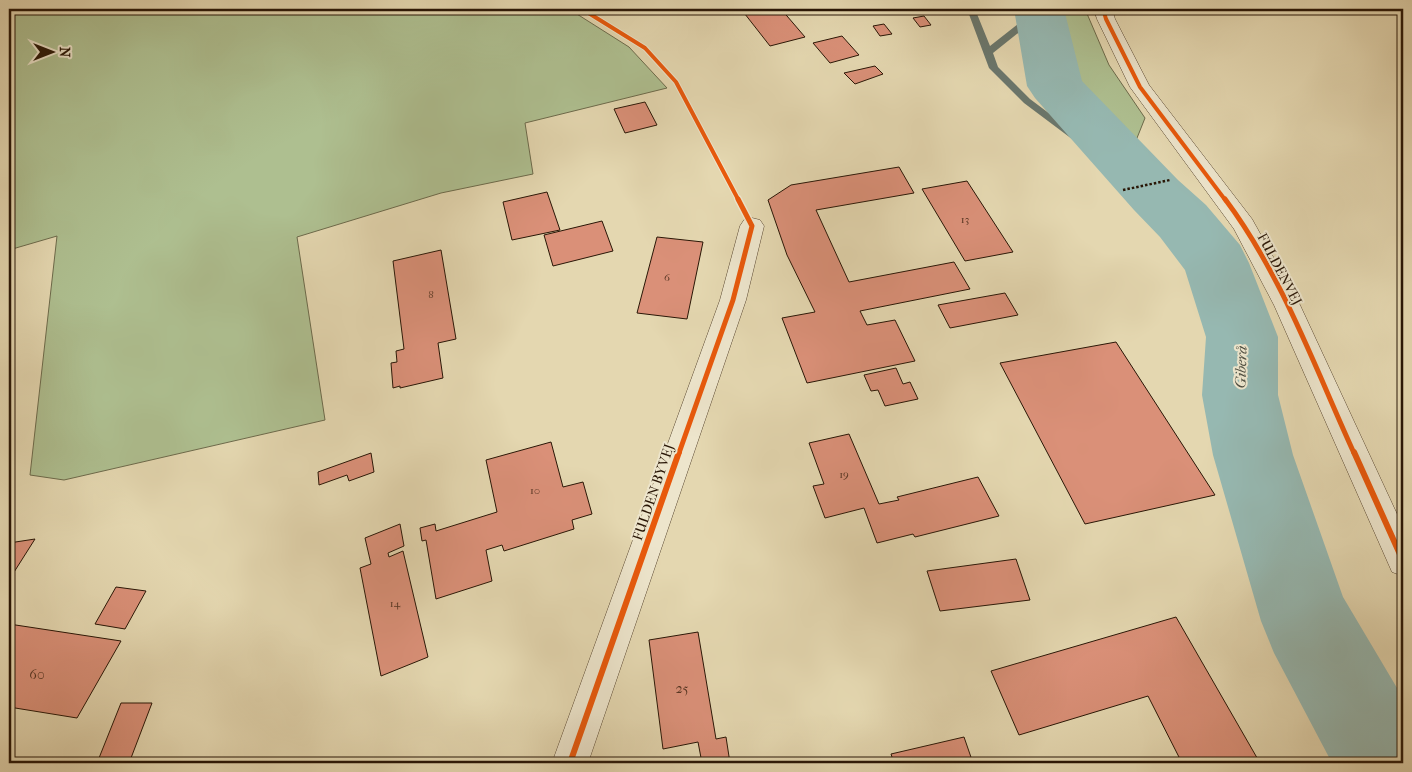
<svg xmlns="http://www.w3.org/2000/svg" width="1412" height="772" font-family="'IM FELL French Canon',serif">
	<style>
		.green { fill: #aebf90; stroke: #6c6a4b }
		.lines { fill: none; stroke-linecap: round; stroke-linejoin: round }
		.stream { fill: #6a776d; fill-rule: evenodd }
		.river { fill: #96b8b1; fill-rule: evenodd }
		.building { fill: #da9078; stroke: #291606 }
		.minor-casing { stroke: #584630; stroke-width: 1 }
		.path { stroke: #291606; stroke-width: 2.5; stroke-dasharray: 2.5 2; stroke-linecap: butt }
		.minor { fill: #ede5cc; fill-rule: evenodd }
		.cycleway-far2-casing { stroke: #ede5cc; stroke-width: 6 }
		.cycleway-far1-casing { stroke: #ede5cc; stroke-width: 8 }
		.cycleway-casing { stroke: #ede5cc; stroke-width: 9 }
		.cycleway-far2 { stroke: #e8590c; stroke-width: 4 }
		.cycleway-far1 { stroke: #e8590c; stroke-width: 5 }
		.cycleway { stroke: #e8590c; stroke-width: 6 }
		.labels { text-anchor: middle; stroke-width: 4; stroke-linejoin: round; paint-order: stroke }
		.number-label { font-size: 11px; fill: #553422 }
		.street-label { font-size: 14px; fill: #291606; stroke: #ede5cc }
		.near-number-label { font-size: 14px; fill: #553422 }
		.water-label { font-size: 15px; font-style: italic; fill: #4f4f42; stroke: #ede5cc }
	</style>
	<rect width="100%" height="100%" fill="#e4d7b0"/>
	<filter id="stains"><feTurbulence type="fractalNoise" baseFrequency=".004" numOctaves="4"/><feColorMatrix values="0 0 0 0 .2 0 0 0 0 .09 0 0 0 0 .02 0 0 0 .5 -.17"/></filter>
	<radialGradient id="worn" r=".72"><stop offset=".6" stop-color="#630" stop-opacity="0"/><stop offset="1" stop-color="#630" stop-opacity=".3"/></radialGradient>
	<path class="green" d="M 9,9 L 569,9 L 629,47 L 667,88 L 525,123 L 533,174 L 441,193 L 297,237 L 325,420 L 64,480 L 30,475 L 57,236 L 9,250 Z
		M 1025,9 L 1085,9 L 1109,65 L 1145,118 L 1121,178 L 1040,87 Z"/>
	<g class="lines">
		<path class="stream" d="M 967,9 L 975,9 L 990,46 L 1036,10 L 1042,10 L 1042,14 L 993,53 L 998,67 L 1030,99 L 1078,135 L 1118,148 L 1118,152 L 1110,152 L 1072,139 L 1024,103 L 989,68 Z"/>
		<path class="river" d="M 1014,9 L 1064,9 L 1082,81 L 1178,180 L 1206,205 L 1240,245 L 1249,263 L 1278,337 L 1278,395 L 1293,455 L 1343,597 L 1403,698 L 1403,763 L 1332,763 L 1274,653 L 1261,621 L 1213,455 L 1202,395 L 1206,337 L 1185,270 L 1160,237 L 1134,210 L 1035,98 L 1027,86 Z"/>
	</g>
	<path class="building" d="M 741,9 L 781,9 L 805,37 L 770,46 Z
		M 924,16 L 931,25 L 920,27 L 913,18 Z
		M 884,24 L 892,34 L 880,36 L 873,26 Z
		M 842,36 L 859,55 L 830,63 L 813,43 Z
		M 875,66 L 883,74 L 855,84 L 844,73 Z
		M 645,102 L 657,125 L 625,133 L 614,109 Z
		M 899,167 L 914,193 L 816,210 L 849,282 L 954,262 L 970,289 L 860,311 L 867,325 L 895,320 L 915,361 L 807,383 L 782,318 L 815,312 L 787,255 L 768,200 L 791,185 Z
		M 967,181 L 1013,252 L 965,261 L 922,189 Z
		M 547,192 L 560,230 L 512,240 L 503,202 Z
		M 602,221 L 613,251 L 553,266 L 544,235 Z
		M 657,237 L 703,242 L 687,319 L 637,313 Z
		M 441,250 L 456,339 L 438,343 L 443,378 L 400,388 L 400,386 L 393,388 L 391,363 L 397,362 L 396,351 L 404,349 L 393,261 Z
		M 1005,293 L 1018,315 L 950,328 L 938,305 Z
		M 1116,342 L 1215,495 L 1085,524 L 1000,363 Z
		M 896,368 L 903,384 L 910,382 L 918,399 L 885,406 L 878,390 L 871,391 L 864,375 Z
		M 849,434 L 879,504 L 899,500 L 897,497 L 978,477 L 999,516 L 915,537 L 913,534 L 877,543 L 864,508 L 825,518 L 813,486 L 824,484 L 809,443 Z
		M 551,442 L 563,487 L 583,482 L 592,514 L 572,520 L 574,529 L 504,551 L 502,545 L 486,550 L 492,581 L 436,599 L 426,540 L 422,541 L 420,528 L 435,524 L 436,531 L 497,512 L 486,460 Z
		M 371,453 L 374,472 L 349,481 L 347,475 L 319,485 L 318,472 Z
		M 400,524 L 404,546 L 388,553 L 389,557 L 403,551 L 428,657 L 381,676 L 360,568 L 371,564 L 365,538 Z
		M 35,539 L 9,580 L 9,543 Z
		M 1016,559 L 1030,600 L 940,611 L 927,571 Z
		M 116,587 L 146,591 L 125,629 L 95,624 Z
		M 1176,617 L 1260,763 L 1182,763 L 1148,696 L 1019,735 L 991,671 Z
		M 9,624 L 121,641 L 77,718 L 9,707 Z
		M 698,632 L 716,739 L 726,737 L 730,763 L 702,763 L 698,742 L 663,749 L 649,640 Z
		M 121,703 L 152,703 L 131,758 L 99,758 Z
		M 964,737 L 973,763 L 894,763 L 891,754 Z"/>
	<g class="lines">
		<defs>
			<path id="minor" d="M 1094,9 L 1112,9 L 1115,19 L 1149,85 L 1252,219 L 1300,305 L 1403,527 L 1403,576 L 1392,572 L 1274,305 L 1234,229 L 1130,87 L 1097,19 Z
				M 752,218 L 760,220 L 764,226 L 746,300 L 588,763 L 552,763 L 720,300 L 740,226 L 744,220 Z"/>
		</defs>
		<use href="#minor" class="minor-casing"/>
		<path class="path" d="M 582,9 L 645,48 L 676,82 L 738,199
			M 1123,190 L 1170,180"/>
		<use href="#minor" class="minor"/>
		<defs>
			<path id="cycleway-far2" d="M 582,9 L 645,48 L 676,82 L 739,201
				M 1103,9 L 1106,19 L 1140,87 L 1226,201"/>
			<path id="cycleway-far1" d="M 1225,199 C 1282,275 1315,368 1354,453
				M 679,453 L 733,300 L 752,226 L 738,199"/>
			<path id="cycleway" d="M 1354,452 L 1403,561
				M 570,763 L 679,452"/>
		</defs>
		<use href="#cycleway-far2" class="cycleway-far2-casing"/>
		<use href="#cycleway-far1" class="cycleway-far1-casing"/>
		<use href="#cycleway" class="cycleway-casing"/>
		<use href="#cycleway-far2" class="cycleway-far2"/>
		<use href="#cycleway-far1" class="cycleway-far1"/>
		<use href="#cycleway" class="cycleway"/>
	</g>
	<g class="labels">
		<g class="number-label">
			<text x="965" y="223">13</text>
			<text x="667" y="281">6</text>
			<text x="431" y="298">8</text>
			<text x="844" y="478">19</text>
			<text x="535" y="494">10</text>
			<text x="395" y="607">14</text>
		</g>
		<g class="street-label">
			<text transform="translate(1280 269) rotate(62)" y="5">FULDENVEJ</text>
			<text transform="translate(653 492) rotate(-71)" y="5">FULDEN BYVEJ</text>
		</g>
		<g class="near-number-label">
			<text x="37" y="679">60</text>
			<text x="682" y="693">25</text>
		</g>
		<g class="water-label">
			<text transform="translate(1241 367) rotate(-88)" y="5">Giberå</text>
		</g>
	</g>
	<rect width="1412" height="772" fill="none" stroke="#e4d7b0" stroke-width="30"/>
	<rect x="10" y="10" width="1392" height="752" fill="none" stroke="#291606" stroke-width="2.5"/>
	<rect x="15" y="15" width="1382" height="742" fill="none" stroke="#291606"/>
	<g transform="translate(52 52) rotate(90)" stroke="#ede5cc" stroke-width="4" paint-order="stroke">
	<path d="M0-4L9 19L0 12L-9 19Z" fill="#291606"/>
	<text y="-8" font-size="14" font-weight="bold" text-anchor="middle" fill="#291606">N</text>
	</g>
	<rect width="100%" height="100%" filter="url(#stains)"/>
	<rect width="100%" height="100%" fill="url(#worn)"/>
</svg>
